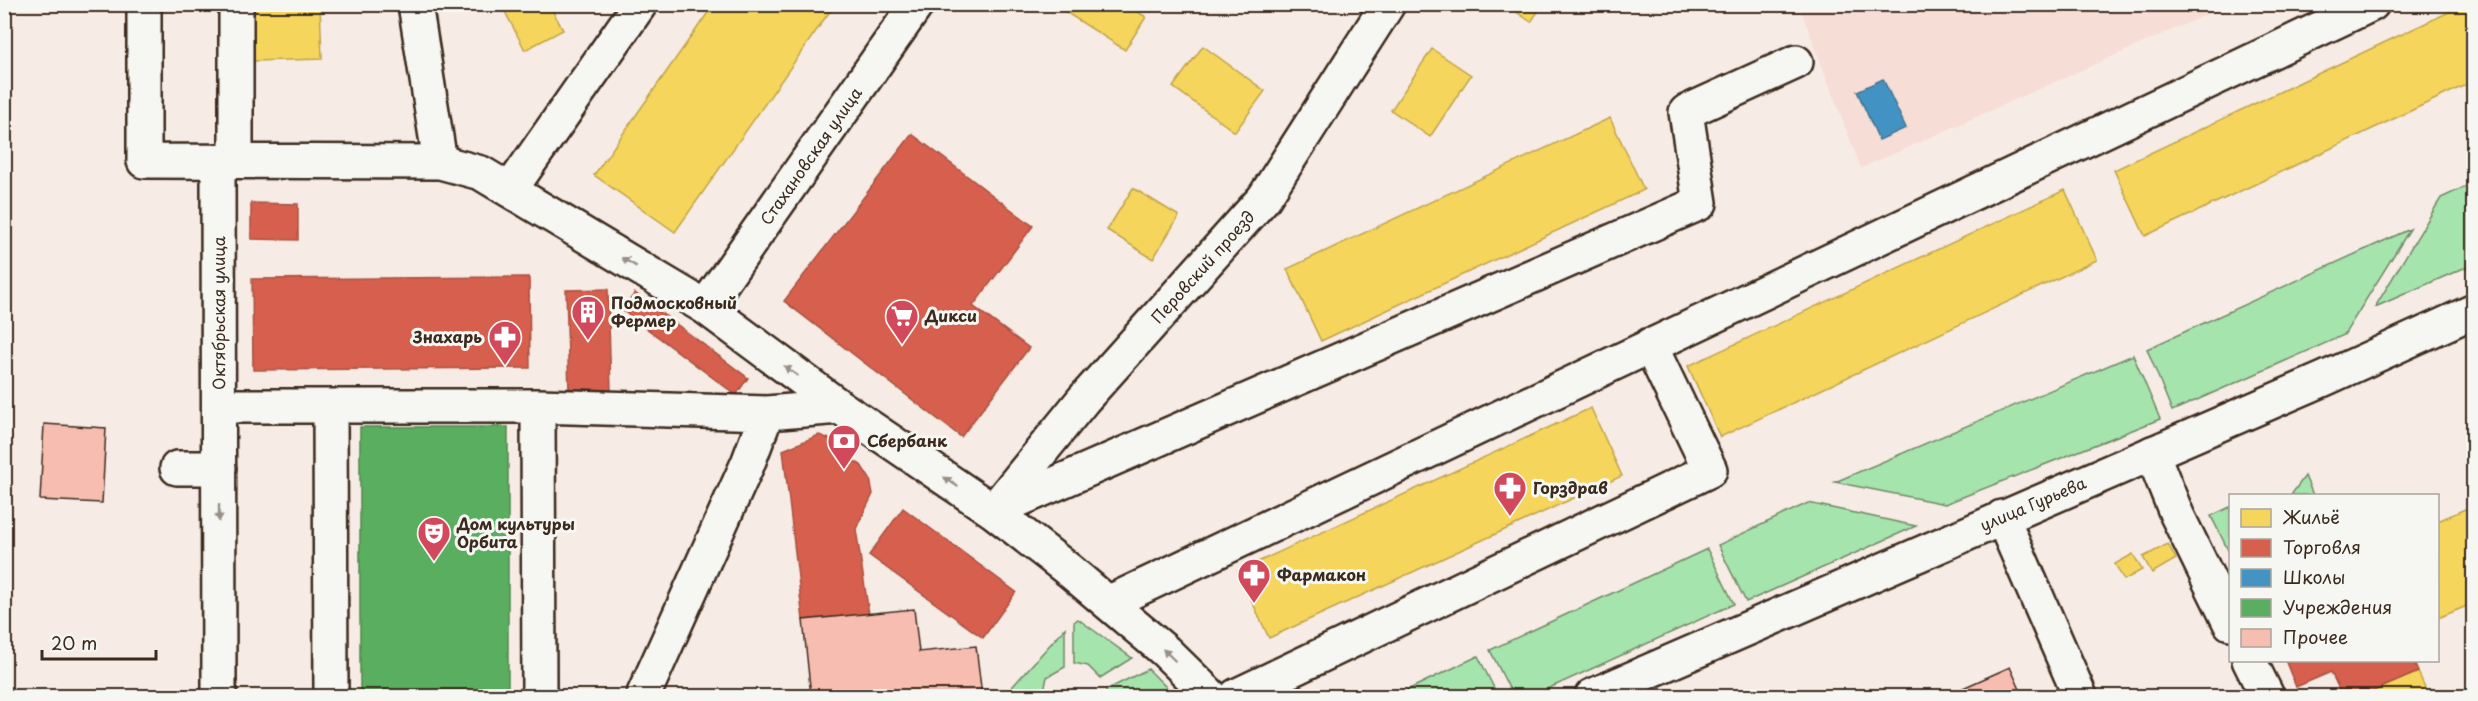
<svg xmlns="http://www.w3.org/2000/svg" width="2478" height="701" font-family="'Playpen Sans',sans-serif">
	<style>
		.built { fill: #f6ddd5 }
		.green { fill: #a5e4ac; stroke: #708765; stroke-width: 1.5 }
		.homes { fill: #f6d55c; stroke: #bea249; stroke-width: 1.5 }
		.shops { fill: #d6604d; stroke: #a8503f; stroke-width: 1.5 }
		.schools { fill: #4393c3; stroke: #417492; stroke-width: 1.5 }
		.public { fill: #5aae61; stroke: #51864d; stroke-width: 1.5 }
		.building { fill: #f7bdb0; stroke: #3b2a1e; stroke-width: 1.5 }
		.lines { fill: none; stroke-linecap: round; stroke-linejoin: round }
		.minor-casing { stroke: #3b2a1e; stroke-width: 38 }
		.major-casing { stroke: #3b2a1e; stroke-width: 38 }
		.minor { stroke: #f6f6f2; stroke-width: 33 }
		.major { stroke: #f6f6f2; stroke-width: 33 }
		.oneway { fill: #989088 }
		.labels { text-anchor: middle; stroke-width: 6; stroke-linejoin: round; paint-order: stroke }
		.street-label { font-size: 16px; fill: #3b2a1e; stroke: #f6f6f2 }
		.poi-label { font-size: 16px; font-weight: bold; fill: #3b2a1e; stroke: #f6f6f2; text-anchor: start }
	</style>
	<rect width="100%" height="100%" fill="#f6ebe5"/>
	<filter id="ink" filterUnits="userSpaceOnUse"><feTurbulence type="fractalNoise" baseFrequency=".0167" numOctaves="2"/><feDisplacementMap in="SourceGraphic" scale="12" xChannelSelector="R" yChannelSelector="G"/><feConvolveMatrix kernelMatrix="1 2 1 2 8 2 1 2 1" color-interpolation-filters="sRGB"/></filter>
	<g filter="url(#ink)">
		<path class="built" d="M 1799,5 L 2228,5 L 1861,168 Z"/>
		<path class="green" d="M 2473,183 L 2473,264 L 2375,307 L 2441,198 Z
			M 2410,229 L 2344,335 L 2172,411 L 2147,349 Z
			M 2133,355 L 2160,419 L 1945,504 L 1835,482 Z
			M 2305,476 L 2313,495 L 2291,495 Z
			M 1808,503 L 1916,526 L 1746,602 L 1718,545 Z
			M 2230,507 L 2230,554 L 2211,516 Z
			M 1707,549 L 1734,604 L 1532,696 L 1513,696 L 1490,650 Z
			M 1078,619 L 1132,658 L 1100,678 L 1088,666 L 1074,663 L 1074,622 Z
			M 1065,628 L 1065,667 L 1047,677 L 1044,691 L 1045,696 L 1004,696 Z
			M 1478,656 L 1498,696 L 1395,696 Z
			M 1148,669 L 1175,696 L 1105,696 L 1106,690 Z"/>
		<path class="homes" d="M 251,4 L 320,4 L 322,59 L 253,61 Z
			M 501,4 L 549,4 L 563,30 L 525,50 Z
			M 714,4 L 835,4 L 675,232 L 594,175 Z
			M 1053,4 L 1126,4 L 1146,17 L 1125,50 Z
			M 1505,4 L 1543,4 L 1531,22 Z
			M 2466,4 L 2474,4 L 2474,81 L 2145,236 L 2114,170 Z
			M 1203,46 L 1265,91 L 1235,132 L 1173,87 Z
			M 1432,49 L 1471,75 L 1430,137 L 1391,110 Z
			M 1610,118 L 1644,190 L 1321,341 L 1287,269 Z
			M 1133,188 L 1179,216 L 1153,259 L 1107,230 Z
			M 2065,190 L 2097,260 L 1720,437 L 1688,366 Z
			M 1591,408 L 1622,476 L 1269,638 L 1238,571 Z
			M 2474,505 L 2474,603 L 2438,618 L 2438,521 Z
			M 2168,544 L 2176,559 L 2152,573 L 2143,557 Z
			M 2133,554 L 2142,570 L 2124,580 L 2115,564 Z
			M 2418,672 L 2429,696 L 2362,696 Z"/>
		<path class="shops" d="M 912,134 L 1033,226 L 973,306 L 1029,348 L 961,437 L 784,301 Z
			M 251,203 L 298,204 L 298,240 L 251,239 Z
			M 529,277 L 530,368 L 253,370 L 252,279 Z
			M 608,289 L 611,391 L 569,392 L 566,290 Z
			M 635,293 L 748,378 L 736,395 L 622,310 Z
			M 819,435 L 853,448 L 849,458 L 861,465 L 870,479 L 873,494 L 856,529 L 869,614 L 803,620 L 783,450 Z
			M 903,508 L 1016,592 L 983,638 L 869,555 Z
			M 2285,660 L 2413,660 L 2418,672 L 2362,696 L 2342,696 L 2331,672 L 2296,687 Z"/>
		<path class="schools" d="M 1883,79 L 1906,128 L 1879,140 L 1857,91 Z"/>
		<path class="public" d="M 360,427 L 508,427 L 508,696 L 360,696 Z"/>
		<path class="building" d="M 44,424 L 106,428 L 102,503 L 40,500 Z
			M 914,609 L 919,652 L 976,646 L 982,696 L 811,696 L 803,620 Z
			M 2010,667 L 2023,696 L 1945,696 Z"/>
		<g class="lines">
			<defs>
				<path id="minor" d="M 144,4 L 144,161 L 440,162 L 481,173 L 705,307 L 840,407 L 993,511 L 1070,571 L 1165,651 L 1211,696
					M 236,4 L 236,161
					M 415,4 L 440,162
					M 218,161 L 219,696
					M 510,190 L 640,4
					M 705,307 L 917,4
					M 219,406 L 538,406 L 767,413 L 840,407
					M 330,406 L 331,696
					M 538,406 L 539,696
					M 2152,453 L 2177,515 L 2230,623
					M 177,468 L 219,468
					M 997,506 L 1083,400 L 1264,198 L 1388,4
					M 993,511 L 1700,203 L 1686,112 L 1796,62
					M 2002,517 L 2080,696
					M 1108,603 L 2372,4
					M 2249,660 L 2267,696
					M 643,696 L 748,463 L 767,413
					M 1236,696 L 1710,470 L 1650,345"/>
				<path id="major" d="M 1592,696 L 2324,379 L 2474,311"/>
			</defs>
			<use href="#minor" class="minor-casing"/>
			<use href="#major" class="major-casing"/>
			<use href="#minor" class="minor"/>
			<use href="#major" class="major"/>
		</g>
		<defs><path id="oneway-solid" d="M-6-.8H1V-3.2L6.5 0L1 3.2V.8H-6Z" transform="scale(1.5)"/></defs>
		<g class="oneway">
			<use href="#oneway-solid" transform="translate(629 262) rotate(-149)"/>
			<use href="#oneway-solid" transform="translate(791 371) rotate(-144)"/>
			<use href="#oneway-solid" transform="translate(951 482) rotate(-146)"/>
			<use href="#oneway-solid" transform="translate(219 513) rotate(90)"/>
			<use href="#oneway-solid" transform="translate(1169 655) rotate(-136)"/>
		</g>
	</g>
	<defs>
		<symbol id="building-pin" viewBox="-11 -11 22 30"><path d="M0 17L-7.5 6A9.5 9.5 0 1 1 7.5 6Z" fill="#d1495b" stroke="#f6f6f2"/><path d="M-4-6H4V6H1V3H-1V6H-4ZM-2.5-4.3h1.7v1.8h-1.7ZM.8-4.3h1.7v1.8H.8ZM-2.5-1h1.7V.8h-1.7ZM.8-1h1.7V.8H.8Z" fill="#fff"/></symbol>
		<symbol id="supermarket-pin" viewBox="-11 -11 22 30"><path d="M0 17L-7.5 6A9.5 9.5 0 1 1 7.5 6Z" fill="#d1495b" stroke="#f6f6f2"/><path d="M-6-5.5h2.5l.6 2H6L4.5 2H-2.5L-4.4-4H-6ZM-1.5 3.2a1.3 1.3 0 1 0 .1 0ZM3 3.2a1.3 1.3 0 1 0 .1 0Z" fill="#fff"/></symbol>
		<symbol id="pharmacy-pin" viewBox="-11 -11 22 30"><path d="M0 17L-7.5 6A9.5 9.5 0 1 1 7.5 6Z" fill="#d1495b" stroke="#f6f6f2"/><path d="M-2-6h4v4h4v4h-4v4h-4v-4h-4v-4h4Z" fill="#fff"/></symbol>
		<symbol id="bank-pin" viewBox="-11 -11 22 30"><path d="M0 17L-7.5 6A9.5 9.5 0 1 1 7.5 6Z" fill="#d1495b" stroke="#f6f6f2"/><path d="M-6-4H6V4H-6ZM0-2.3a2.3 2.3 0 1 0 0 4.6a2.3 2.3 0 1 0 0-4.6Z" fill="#fff"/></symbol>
		<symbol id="theatre-pin" viewBox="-11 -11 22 30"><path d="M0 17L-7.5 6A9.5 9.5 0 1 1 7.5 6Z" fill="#d1495b" stroke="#f6f6f2"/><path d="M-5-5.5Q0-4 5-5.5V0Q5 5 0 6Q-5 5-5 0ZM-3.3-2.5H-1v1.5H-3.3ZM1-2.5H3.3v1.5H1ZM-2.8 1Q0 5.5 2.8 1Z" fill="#fff"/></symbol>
	</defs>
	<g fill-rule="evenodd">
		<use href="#building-pin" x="569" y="293" width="38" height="52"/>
		<use href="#supermarket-pin" x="883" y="297" width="38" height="52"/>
		<use href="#pharmacy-pin" x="486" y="318" width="38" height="52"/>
		<use href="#bank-pin" x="825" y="422" width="38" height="52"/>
		<use href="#pharmacy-pin" x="1491" y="469" width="38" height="52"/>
		<use href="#theatre-pin" x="415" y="514" width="38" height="52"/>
		<use href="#pharmacy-pin" x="1235" y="556" width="38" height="52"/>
	</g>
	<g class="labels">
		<g class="street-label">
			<text transform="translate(811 156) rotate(-55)" y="6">Стахановская улица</text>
			<text transform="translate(1203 267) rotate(-48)" y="6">Перовский проезд</text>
			<text transform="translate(219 313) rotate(-90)" y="6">Октябрьская улица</text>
			<text transform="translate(2033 504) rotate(-23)" y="6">улица Гурьева</text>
		</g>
		<g class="poi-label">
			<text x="611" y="309">Подмосковный<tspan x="611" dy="18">Фермер</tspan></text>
			<text x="925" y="322">Дикси</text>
			<text x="482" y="343" text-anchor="end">Знахарь</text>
			<text x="867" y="447">Сбербанк</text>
			<text x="1533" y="494">Горздрав</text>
			<text x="457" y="530">Дом культуры<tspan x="457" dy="18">Орбита</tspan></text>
			<text x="1277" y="581">Фармакон</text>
		</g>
	</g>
	<rect width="2478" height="701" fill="none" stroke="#f6f6f2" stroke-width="24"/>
	<rect x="12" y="12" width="2454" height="677" fill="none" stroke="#3b2a1e" stroke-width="2" filter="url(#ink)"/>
	<rect x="2229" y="494" width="210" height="168" fill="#f6f6f2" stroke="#aba49d" stroke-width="1.5"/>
	<rect x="2241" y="509" width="30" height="18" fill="#f6d55c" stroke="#aba49d" stroke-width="1.5"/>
	<text x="2283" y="524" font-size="18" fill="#3b2a1e">Жильё</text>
	<rect x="2241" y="539" width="30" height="18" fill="#d6604d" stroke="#aba49d" stroke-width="1.5"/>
	<text x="2283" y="554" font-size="18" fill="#3b2a1e">Торговля</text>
	<rect x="2241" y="569" width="30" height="18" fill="#4393c3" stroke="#aba49d" stroke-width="1.5"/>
	<text x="2283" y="584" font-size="18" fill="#3b2a1e">Школы</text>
	<rect x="2241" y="599" width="30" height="18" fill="#5aae61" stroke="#aba49d" stroke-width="1.5"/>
	<text x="2283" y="614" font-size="18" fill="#3b2a1e">Учреждения</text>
	<rect x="2241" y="629" width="30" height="18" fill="#f7bdb0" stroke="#aba49d" stroke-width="1.5"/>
	<text x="2283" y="644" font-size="18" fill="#3b2a1e">Прочее</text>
	<path d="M42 650v9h114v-9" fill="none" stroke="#3b2a1e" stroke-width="3"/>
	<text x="51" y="650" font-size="18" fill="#3b2a1e" stroke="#f6f6f2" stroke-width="4.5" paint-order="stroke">20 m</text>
</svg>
